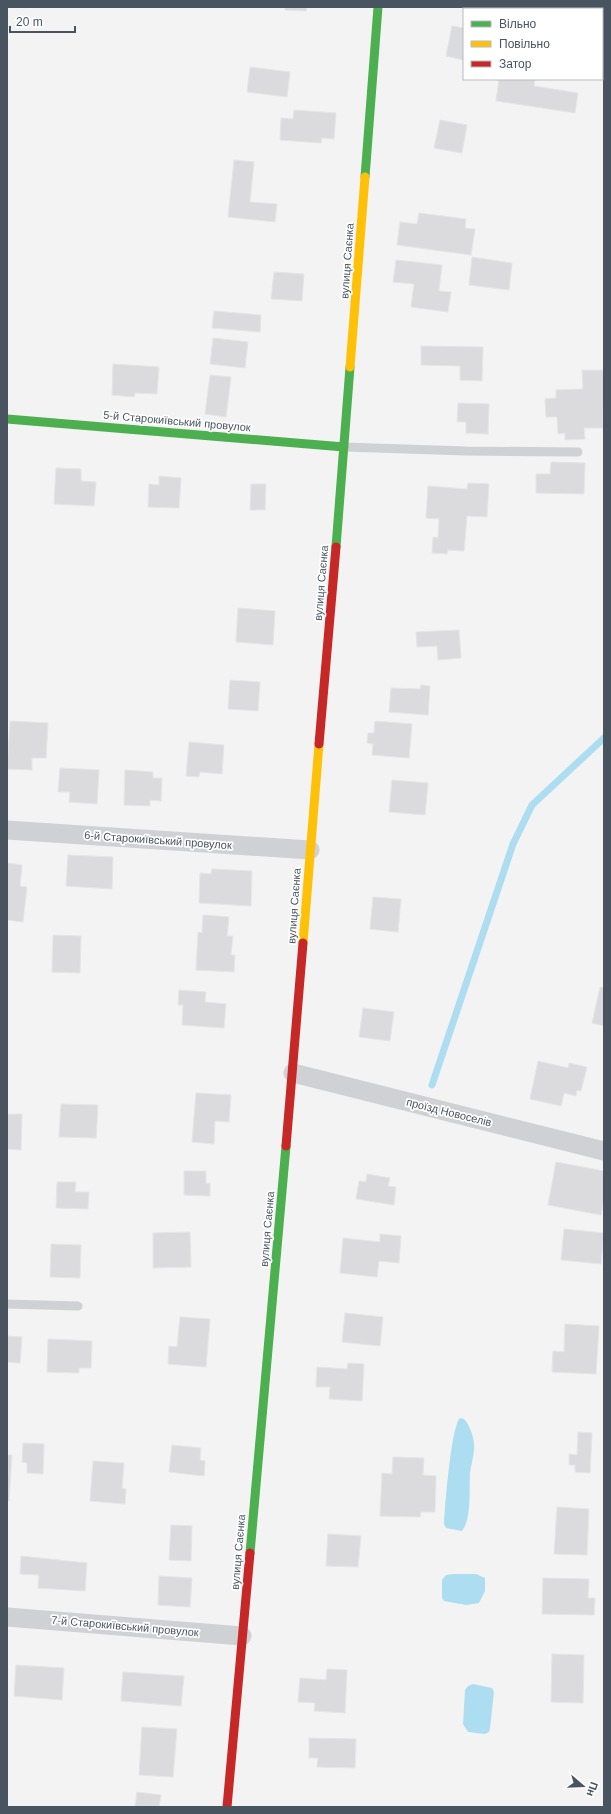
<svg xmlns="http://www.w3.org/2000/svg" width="611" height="1814" font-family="Helvetica,sans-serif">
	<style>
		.water { fill: #adddf0 }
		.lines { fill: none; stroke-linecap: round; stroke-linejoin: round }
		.stream { stroke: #adddf0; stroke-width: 7 }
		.building { fill: #dbdbdd; stroke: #e5e5e6 }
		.lane { stroke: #cfd1d4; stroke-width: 9 }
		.street { stroke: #cfd1d4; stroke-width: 19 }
		.fast { stroke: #4caf50; stroke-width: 9 }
		.slow { stroke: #ffc107; stroke-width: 9 }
		.jam { stroke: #c62828; stroke-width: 9 }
		.labels { text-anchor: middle; stroke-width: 3.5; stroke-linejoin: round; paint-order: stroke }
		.street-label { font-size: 11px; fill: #495461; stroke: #fff }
	</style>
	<rect width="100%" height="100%" fill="#f4f3f3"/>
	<path class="water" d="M 460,1418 L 464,1419 C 470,1425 475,1440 474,1448 C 474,1456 471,1465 470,1473 C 469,1490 472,1518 462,1531 L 446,1528 L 444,1524 C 445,1508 451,1426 460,1418 Z
		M 454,1574 L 476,1574 L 485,1578 L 485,1591 L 479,1603 L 466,1605 L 444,1601 L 442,1598 L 442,1580 L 446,1575 Z
		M 473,1684 L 492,1688 L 494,1692 L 490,1728 L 489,1732 L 485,1734 L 468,1732 L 463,1724 L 465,1690 L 468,1686 Z"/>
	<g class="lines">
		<path class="stream" d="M 432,1085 L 513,844 L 532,805 L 604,738"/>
	</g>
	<path class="building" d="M 285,7 L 307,7 L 306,11 L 285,10 Z
		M 527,7 L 579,7 L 579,9 L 527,9 Z
		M 452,26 L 464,28 L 464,60 L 446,56 Z
		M 250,67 L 290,72 L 287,97 L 247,92 Z
		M 499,79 L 535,79 L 534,86 L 578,93 L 575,113 L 496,101 Z
		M 294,110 L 336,113 L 334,139 L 322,138 L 321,143 L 280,140 L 281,118 L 293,119 Z
		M 440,120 L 467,125 L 462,153 L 434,148 Z
		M 234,160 L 254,162 L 250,202 L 277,204 L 275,222 L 228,217 Z
		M 419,213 L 466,219 L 465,228 L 475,229 L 471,255 L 397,245 L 400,222 L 417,224 Z
		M 472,257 L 512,263 L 509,290 L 469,285 Z
		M 396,260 L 442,265 L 439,291 L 451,292 L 448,312 L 411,307 L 414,284 L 393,282 Z
		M 274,272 L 304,274 L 302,301 L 271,299 Z
		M 214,311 L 261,315 L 260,332 L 212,328 Z
		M 213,338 L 248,342 L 245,368 L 210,364 Z
		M 421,346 L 483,347 L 482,381 L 460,380 L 460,366 L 421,365 Z
		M 113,364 L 159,367 L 157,394 L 135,393 L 134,397 L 112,395 Z
		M 582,370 L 604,370 L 603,428 L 584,428 L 585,439 L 565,440 L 565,433 L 558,434 L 557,417 L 546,417 L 545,399 L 556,398 L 556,390 L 583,389 Z
		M 210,375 L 231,377 L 226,417 L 205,414 Z
		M 458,403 L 489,404 L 488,434 L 466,433 L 466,422 L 457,422 Z
		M 551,462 L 585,463 L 584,494 L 536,493 L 536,474 L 550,474 Z
		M 56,468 L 81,469 L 81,481 L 96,482 L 94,506 L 54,504 Z
		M 159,476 L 181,478 L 179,508 L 148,507 L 149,484 L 159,485 Z
		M 468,483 L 489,484 L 487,517 L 467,516 L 464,551 L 448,550 L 447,554 L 432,553 L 433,537 L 438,538 L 439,519 L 426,518 L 428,486 L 467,489 Z
		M 251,484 L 266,484 L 265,510 L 250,510 Z
		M 238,608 L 275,611 L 273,645 L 236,642 Z
		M 459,630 L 461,658 L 438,660 L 437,646 L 417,647 L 416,632 Z
		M 230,680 L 260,682 L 258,711 L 228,709 Z
		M 421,685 L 430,686 L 428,715 L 389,712 L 391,688 L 420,689 Z
		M 10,721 L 48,723 L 46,758 L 32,758 L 32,770 L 7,769 Z
		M 375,721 L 412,724 L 409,758 L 372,755 L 373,744 L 367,743 L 368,733 L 374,733 Z
		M 189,742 L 224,745 L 222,774 L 200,772 L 199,777 L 186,776 Z
		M 60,768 L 99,770 L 97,804 L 69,802 L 70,792 L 58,792 Z
		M 125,770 L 153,772 L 153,778 L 162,778 L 161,801 L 150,800 L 150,806 L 124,805 Z
		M 392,780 L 428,783 L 425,815 L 389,812 Z
		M 68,855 L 113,857 L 112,889 L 66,886 Z
		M 7,863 L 22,865 L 20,886 L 27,887 L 23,922 L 7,920 Z
		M 212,869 L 252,871 L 251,906 L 199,903 L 200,873 L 211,874 Z
		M 373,897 L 401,899 L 398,932 L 370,929 Z
		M 203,915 L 229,917 L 227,936 L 233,936 L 231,955 L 235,955 L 234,972 L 196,970 L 198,932 L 202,933 Z
		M 53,935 L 81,936 L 80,973 L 52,972 Z
		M 600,987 L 604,988 L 604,1026 L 592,1023 Z
		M 179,990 L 206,992 L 205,1002 L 226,1004 L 224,1028 L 182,1025 L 183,1005 L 178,1005 Z
		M 363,1008 L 394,1012 L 390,1041 L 359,1037 Z
		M 538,1061 L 568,1068 L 569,1063 L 587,1067 L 581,1091 L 577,1090 L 576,1096 L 564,1093 L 561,1106 L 530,1099 Z
		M 196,1093 L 231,1095 L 229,1122 L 215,1121 L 214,1144 L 192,1142 Z
		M 61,1104 L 98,1105 L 96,1138 L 59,1137 Z
		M 7,1114 L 22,1114 L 21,1150 L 7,1149 Z
		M 556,1162 L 604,1171 L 604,1200 L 601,1215 L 548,1205 Z
		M 184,1171 L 206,1171 L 206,1184 L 210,1183 L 210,1196 L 184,1195 Z
		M 367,1174 L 390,1178 L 388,1186 L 396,1187 L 394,1205 L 356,1199 L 359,1181 L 366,1182 Z
		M 57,1182 L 76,1182 L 75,1192 L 89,1192 L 88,1209 L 56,1208 Z
		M 564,1229 L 604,1233 L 601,1264 L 561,1260 Z
		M 190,1232 L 191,1267 L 153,1268 L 153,1233 Z
		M 380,1234 L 401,1236 L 399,1263 L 379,1261 L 377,1277 L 340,1273 L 343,1238 L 380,1242 Z
		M 51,1244 L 81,1245 L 80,1278 L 50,1277 Z
		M 345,1313 L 383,1317 L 380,1346 L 342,1342 Z
		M 180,1317 L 210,1319 L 206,1367 L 168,1364 L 169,1346 L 177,1347 Z
		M 565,1324 L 599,1326 L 596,1374 L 552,1372 L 553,1351 L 564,1352 Z
		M 7,1336 L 22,1337 L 20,1363 L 7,1362 Z
		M 48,1339 L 92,1341 L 91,1368 L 79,1368 L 79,1373 L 47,1372 Z
		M 348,1363 L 364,1364 L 362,1401 L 329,1399 L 330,1387 L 316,1387 L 317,1367 L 347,1369 Z
		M 578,1432 L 592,1433 L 590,1473 L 575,1472 L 575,1465 L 569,1465 L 569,1454 L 577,1455 Z
		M 23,1443 L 44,1444 L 43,1474 L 27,1473 L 27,1463 L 22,1462 Z
		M 172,1445 L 201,1448 L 200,1460 L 205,1461 L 204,1476 L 169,1472 Z
		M 7,1455 L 12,1455 L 9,1501 L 7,1501 Z
		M 393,1457 L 424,1458 L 423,1475 L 436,1476 L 435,1512 L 421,1512 L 420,1517 L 380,1516 L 382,1473 L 392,1474 Z
		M 93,1461 L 124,1463 L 122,1488 L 126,1489 L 125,1504 L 90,1501 Z
		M 557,1507 L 589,1509 L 587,1555 L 554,1554 Z
		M 171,1525 L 192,1526 L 191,1561 L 169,1560 Z
		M 328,1534 L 361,1536 L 358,1567 L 326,1566 Z
		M 21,1556 L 87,1563 L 85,1591 L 38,1588 L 39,1575 L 20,1574 Z
		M 159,1576 L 192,1578 L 190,1607 L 158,1605 Z
		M 543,1578 L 589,1579 L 588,1598 L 595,1598 L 594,1615 L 542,1614 Z
		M 552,1654 L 584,1655 L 583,1703 L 551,1702 Z
		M 16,1665 L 64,1668 L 62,1700 L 14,1696 Z
		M 327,1669 L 347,1670 L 345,1713 L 314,1711 L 315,1703 L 298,1702 L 300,1678 L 326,1680 Z
		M 123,1672 L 184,1676 L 181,1706 L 121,1701 Z
		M 142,1727 L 177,1729 L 173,1777 L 139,1775 Z
		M 309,1738 L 356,1739 L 355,1768 L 317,1767 L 318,1758 L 309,1758 Z
		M 137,1792 L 161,1795 L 159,1807 L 135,1807 Z"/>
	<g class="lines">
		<path class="lane" d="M 344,447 L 466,451 L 578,452
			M 7,1304 L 78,1306"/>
		<path class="street" d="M 7,830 L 310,850
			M 293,1073 L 604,1151
			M 7,1617 L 242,1636"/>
		<path class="fast" d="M 365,177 L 378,7
			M 7,419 L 344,447
			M 336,547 L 350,367
			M 250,1553 L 286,1146"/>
		<path class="slow" d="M 350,367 L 365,177
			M 303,943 L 319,744"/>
		<path class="jam" d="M 319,744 L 336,547
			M 286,1146 L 303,943
			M 227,1807 L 250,1553"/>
	</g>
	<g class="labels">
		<g class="street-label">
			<text transform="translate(347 261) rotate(-86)" y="4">вулиця Саєнка</text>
			<text transform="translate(177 421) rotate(5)" y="4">5-й Старокиївський провулок</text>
			<text transform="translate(321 583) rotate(-85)" y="4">вулиця Саєнка</text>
			<text transform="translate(158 840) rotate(4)" y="4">6-й Старокиївський провулок</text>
			<text transform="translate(294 906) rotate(-86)" y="4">вулиця Саєнка</text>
			<text transform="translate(449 1112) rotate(14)" y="4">проїзд Новоселів</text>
			<text transform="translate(267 1229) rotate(-85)" y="4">вулиця Саєнка</text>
			<text transform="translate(238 1552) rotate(-85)" y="4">вулиця Саєнка</text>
			<text transform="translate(125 1626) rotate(5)" y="4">7-й Старокиївський провулок</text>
		</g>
	</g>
	<rect width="611" height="1814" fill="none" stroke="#495461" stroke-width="16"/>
	<rect x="463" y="8" width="140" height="72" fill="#ffffff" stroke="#b6bbc0"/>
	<rect x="471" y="21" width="20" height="6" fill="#4caf50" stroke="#b6bbc0"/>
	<text x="499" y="28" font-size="12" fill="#495461">Вільно</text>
	<rect x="471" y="41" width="20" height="6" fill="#ffc107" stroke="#b6bbc0"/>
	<text x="499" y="48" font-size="12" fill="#495461">Повільно</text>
	<rect x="471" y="61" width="20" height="6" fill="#c62828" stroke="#b6bbc0"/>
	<text x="499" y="68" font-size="12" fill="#495461">Затор</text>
	<g transform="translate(583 1786) rotate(109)" stroke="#ffffff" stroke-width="3" paint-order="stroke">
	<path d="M0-3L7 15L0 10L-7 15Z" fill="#495461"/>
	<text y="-6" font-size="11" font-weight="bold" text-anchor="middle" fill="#495461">Пн</text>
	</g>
	<path d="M10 26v6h65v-6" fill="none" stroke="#495461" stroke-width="2"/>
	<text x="16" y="26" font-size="12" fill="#495461" stroke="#ffffff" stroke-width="3" paint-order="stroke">20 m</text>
</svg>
